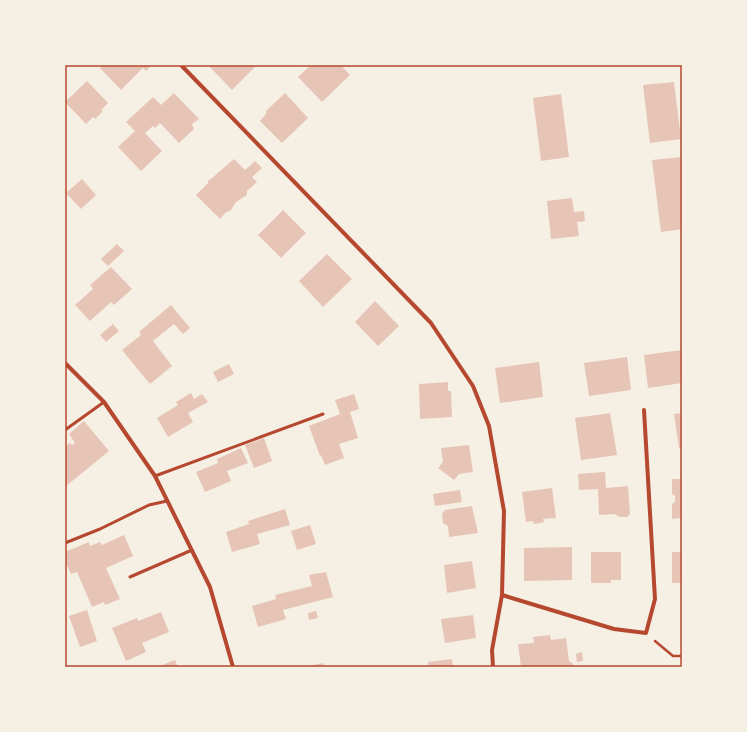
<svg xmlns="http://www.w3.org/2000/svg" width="747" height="732" font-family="'Public Sans',sans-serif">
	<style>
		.building { fill: #e6c5b7 }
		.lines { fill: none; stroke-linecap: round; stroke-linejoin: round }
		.path { stroke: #b5482f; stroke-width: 2.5 }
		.service { stroke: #b5482f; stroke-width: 3 }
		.minor { stroke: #b5482f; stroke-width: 4 }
		.neatline { fill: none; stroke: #b5482f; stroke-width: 1.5 }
	</style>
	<rect width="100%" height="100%" fill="#f6efe4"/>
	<path class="building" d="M 103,65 L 152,65 L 146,71 L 143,68 L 121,90 L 100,68 Z
		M 208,65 L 257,65 L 232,90 Z
		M 311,65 L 341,65 L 350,75 L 322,102 L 298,77 Z
		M 87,81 L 108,103 L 101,110 L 103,111 L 95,119 L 93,117 L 86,124 L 65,102 Z
		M 674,82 L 681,139 L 650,143 L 643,85 Z
		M 174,93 L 199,119 L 192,124 L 194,129 L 179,143 L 160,123 L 155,128 L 153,126 L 145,133 L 162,151 L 141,171 L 118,147 L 135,131 L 126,122 L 153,97 L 161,105 Z
		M 285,93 L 308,118 L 282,143 L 260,121 L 266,114 L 266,111 Z
		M 561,94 L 569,157 L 541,161 L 533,98 Z
		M 682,157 L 682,229 L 661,232 L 652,160 Z
		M 234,159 L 245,170 L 255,161 L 262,168 L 252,177 L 257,182 L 247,191 L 247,195 L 236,202 L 231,210 L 225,213 L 220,219 L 196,195 L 208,183 L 208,181 L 212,178 Z
		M 82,179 L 96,195 L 81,209 L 66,193 Z
		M 572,198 L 574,212 L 584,211 L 585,221 L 577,222 L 579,236 L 551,239 L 547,201 Z
		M 283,210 L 306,233 L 281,258 L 258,235 Z
		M 117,244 L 124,251 L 108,266 L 101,259 Z
		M 327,254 L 352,279 L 323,307 L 299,281 Z
		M 111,267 L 132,289 L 114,305 L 111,302 L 90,321 L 75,305 L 93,289 L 90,285 Z
		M 375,301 L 399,326 L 378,346 L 355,322 Z
		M 171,305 L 190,328 L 183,334 L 174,324 L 153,341 L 172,366 L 150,384 L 122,350 L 141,335 L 139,332 Z
		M 113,324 L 119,331 L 106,342 L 100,335 Z
		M 682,350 L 682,383 L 648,388 L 644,355 Z
		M 627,357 L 631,390 L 589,396 L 584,363 Z
		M 539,362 L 543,397 L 500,403 L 495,368 Z
		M 229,364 L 234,374 L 218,382 L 213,372 Z
		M 448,382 L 448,391 L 451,391 L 452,417 L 420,419 L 419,384 Z
		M 191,393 L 194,399 L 202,394 L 208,402 L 188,413 L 193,422 L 168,437 L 157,418 L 178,405 L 176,402 Z
		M 354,394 L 359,409 L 350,412 L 358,438 L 339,444 L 344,458 L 325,465 L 321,455 L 320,456 L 309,426 L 340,414 L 335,400 Z
		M 610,413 L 617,455 L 581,460 L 575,418 Z
		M 682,413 L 682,448 L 679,448 L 674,414 Z
		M 84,421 L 109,451 L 65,487 L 65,447 L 70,443 L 72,445 L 75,443 L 69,434 Z
		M 264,438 L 272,461 L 254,468 L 245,445 Z
		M 469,445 L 473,472 L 459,474 L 454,480 L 438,468 L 443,462 L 441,448 Z
		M 241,448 L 248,463 L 227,471 L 231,481 L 205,492 L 196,472 L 218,463 L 217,459 Z
		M 605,472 L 606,488 L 628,486 L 630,514 L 627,517 L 619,517 L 615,514 L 599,515 L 598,489 L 579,490 L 578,474 Z
		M 672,479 L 682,479 L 682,518 L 672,519 L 672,504 L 675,502 L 675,496 L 672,494 Z
		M 552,488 L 556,518 L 543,519 L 544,522 L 534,524 L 533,521 L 526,522 L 522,492 Z
		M 460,490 L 462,502 L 435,506 L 433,494 Z
		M 472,506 L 478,533 L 449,537 L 448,526 L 443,523 L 442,514 L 445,510 Z
		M 285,509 L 290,525 L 257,534 L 260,544 L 232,552 L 226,532 L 249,524 L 248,521 Z
		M 310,525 L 316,544 L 297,550 L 291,531 Z
		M 124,535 L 133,556 L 106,568 L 120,599 L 105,605 L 104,602 L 92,607 L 77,572 L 71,574 L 65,561 L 65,552 L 89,542 L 90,546 L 100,542 L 102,545 Z
		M 572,547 L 572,580 L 524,581 L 524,548 Z
		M 591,552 L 621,552 L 621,580 L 611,580 L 611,583 L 591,583 Z
		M 672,552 L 682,552 L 682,583 L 672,583 Z
		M 472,561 L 476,588 L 447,593 L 444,565 Z
		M 326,572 L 333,597 L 283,610 L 286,619 L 258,627 L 252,606 L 276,599 L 275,595 L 312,586 L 309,575 Z
		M 87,610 L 97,641 L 80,647 L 69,616 Z
		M 316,611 L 318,618 L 309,620 L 308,613 Z
		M 161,612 L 169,632 L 142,643 L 146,652 L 126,661 L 112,628 L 137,618 L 138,621 Z
		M 473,615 L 476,638 L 445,643 L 441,619 Z
		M 550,635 L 551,640 L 566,638 L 569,661 L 573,664 L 573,667 L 521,667 L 518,644 L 534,643 L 533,637 Z
		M 582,652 L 583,661 L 577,662 L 576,654 Z
		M 452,659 L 453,667 L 429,667 L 428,662 Z
		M 175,660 L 178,667 L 157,667 Z
		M 324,663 L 325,667 L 308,667 L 308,666 Z"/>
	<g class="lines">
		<path class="path" d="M 655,641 L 673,656 L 682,656"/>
		<path class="service" d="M 65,430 L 104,402
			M 155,476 L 323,414
			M 65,543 L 100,529 L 149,505 L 167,501
			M 130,577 L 192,550"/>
		<path class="minor" d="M 181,65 L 431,323 L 473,386 L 489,426 L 504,511 L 502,595 L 492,650 L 493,667
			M 65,363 L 104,402 L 155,476 L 210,587 L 233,667
			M 502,595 L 614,629 L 646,633 L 655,599 L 644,410"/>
	</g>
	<rect width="747" height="732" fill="none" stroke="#f6efe4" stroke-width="132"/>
	<rect x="66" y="66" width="615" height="600" class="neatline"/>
</svg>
